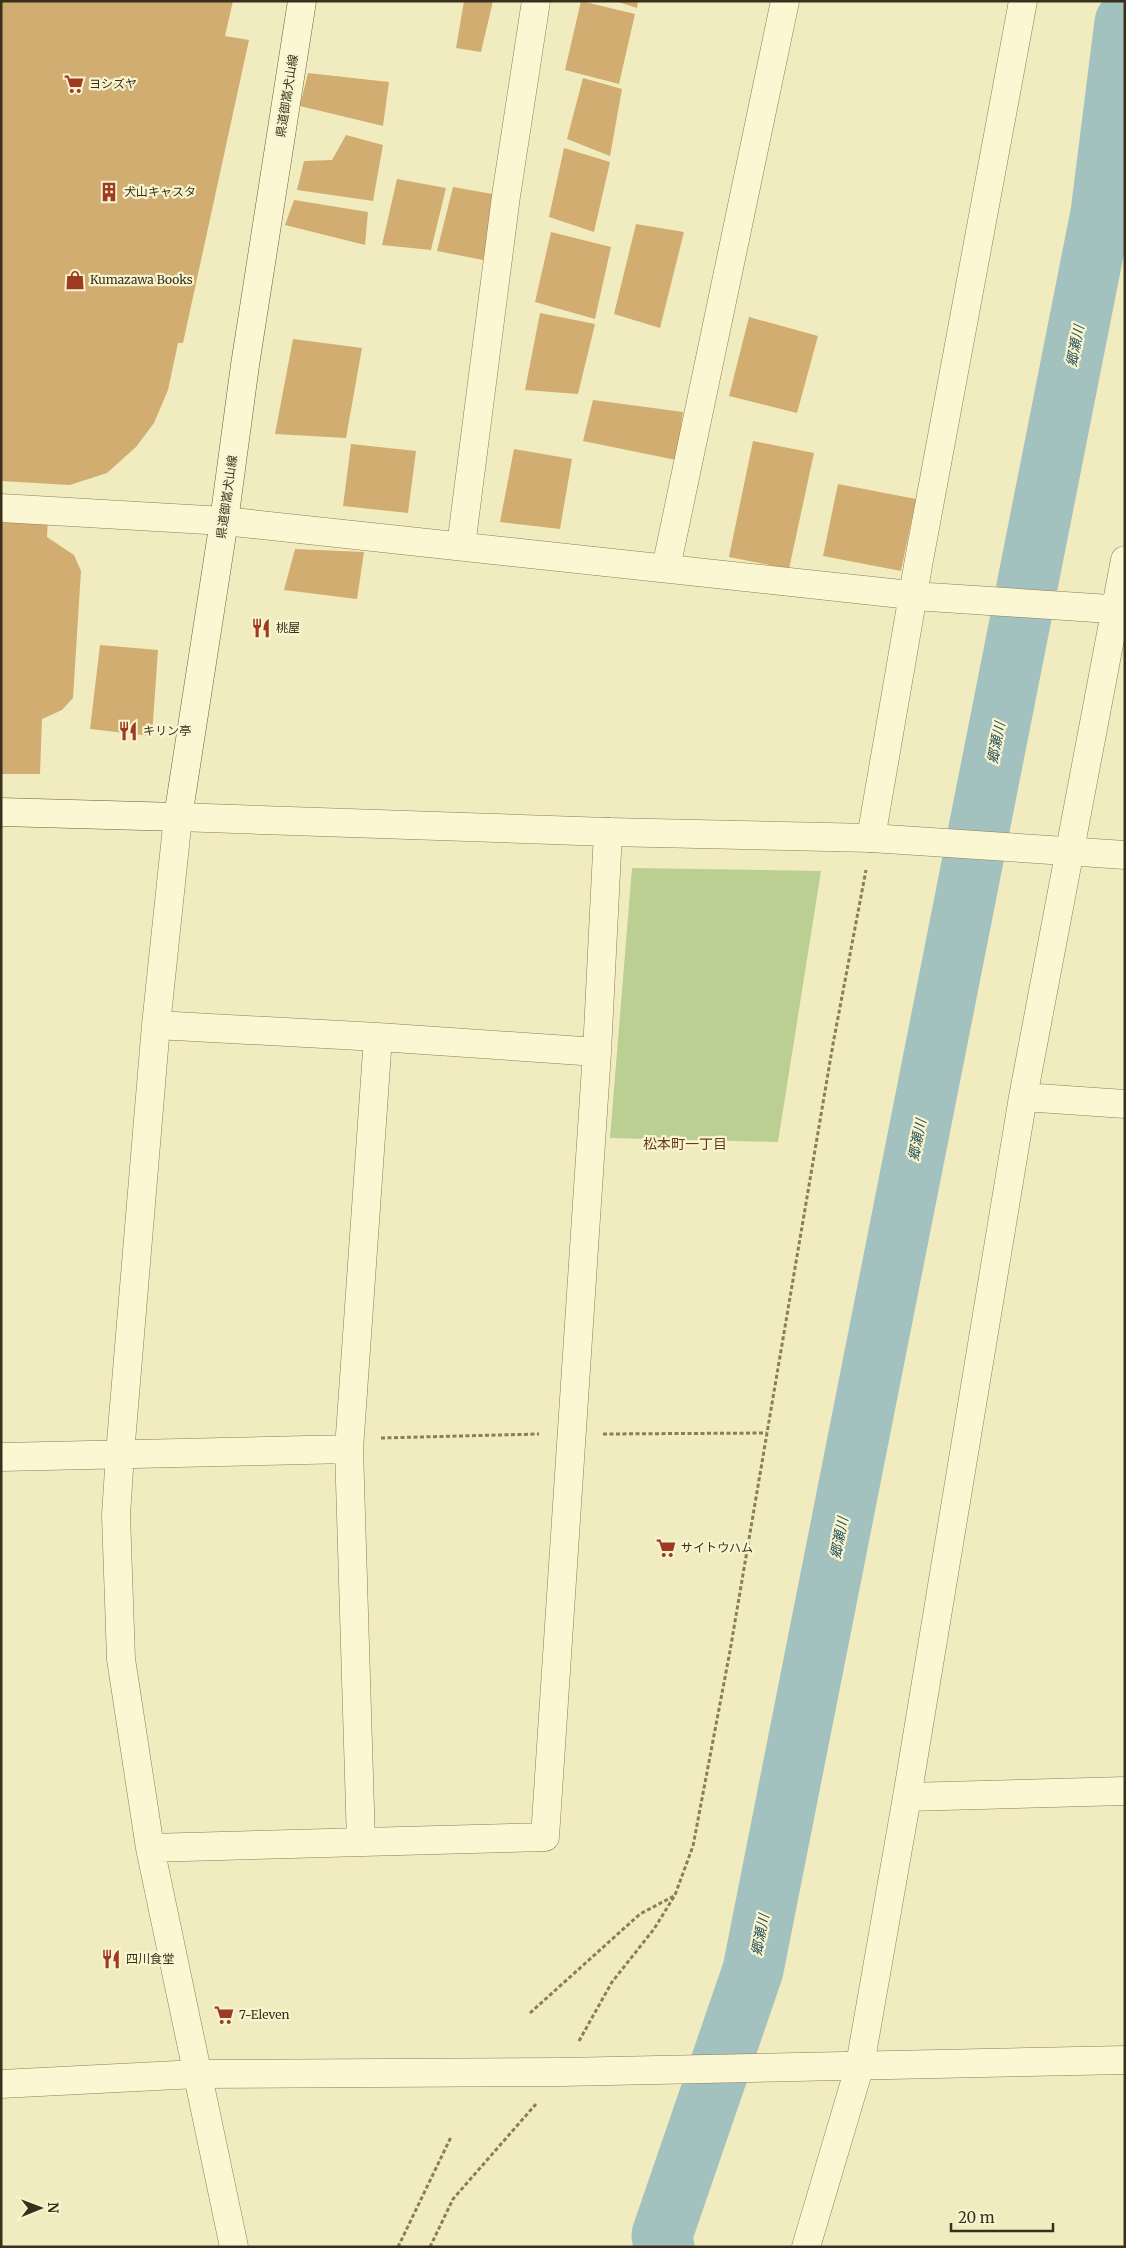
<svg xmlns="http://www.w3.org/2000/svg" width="1126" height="2248" font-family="Merriweather,'Noto Sans JP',serif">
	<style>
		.green { fill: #bccf93 }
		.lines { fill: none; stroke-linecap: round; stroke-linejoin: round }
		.river { stroke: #a3c2bf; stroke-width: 61 }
		.building { fill: #d2ad72 }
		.minor-casing { stroke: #8b7d56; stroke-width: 29 }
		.tertiary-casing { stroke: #8b7d56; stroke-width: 29 }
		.secondary-casing { stroke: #6c5d3a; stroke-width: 29 }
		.path { stroke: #8b7d56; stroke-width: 3; stroke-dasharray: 4 2.5; stroke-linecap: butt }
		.minor { stroke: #fbf7d3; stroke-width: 28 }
		.tertiary { stroke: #fbf7d3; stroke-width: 28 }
		.secondary { stroke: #fbf7d3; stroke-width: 28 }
		.labels { text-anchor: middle; stroke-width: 4.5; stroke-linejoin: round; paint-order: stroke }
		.poi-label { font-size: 12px; fill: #39301c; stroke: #f8f4cf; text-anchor: start }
		.street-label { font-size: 12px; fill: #39301c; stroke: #f8f4cf }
		.water-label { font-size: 14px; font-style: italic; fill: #2a545a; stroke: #f8f4cf }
		.neighbourhood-label { font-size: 14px; fill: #693918; stroke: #f8f4cf }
	</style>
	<rect width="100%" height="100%" fill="#f1ecbf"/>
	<path class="green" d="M 632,868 L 821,871 L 778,1142 L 610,1138 Z"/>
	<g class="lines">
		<path class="river" d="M 664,2247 L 662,2235 L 753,1970 L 1101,213 L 1125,22"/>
	</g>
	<path class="building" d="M 1,1 L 233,1 L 225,36 L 249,40 L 183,343 L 178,343 L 168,390 L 154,423 L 136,447 L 107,473 L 70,485 L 1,481 Z
		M 464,1 L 493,1 L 481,52 L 456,48 Z
		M 581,1 L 635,14 L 619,84 L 565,70 Z
		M 615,1 L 638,1 L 637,8 Z
		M 308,73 L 389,82 L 383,126 L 300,106 Z
		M 583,78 L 622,89 L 610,156 L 567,139 Z
		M 346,135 L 383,145 L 373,201 L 297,190 L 304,161 L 332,160 Z
		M 564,148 L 610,162 L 594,232 L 549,217 Z
		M 397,179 L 446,188 L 431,250 L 382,245 Z
		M 453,187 L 498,195 L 483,260 L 437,251 Z
		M 294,200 L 368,212 L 365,245 L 285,225 Z
		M 636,224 L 684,232 L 660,328 L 614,314 Z
		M 551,232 L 611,247 L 595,319 L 535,302 Z
		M 540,313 L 595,324 L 578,394 L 525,390 Z
		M 749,317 L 818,336 L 797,413 L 729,396 Z
		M 293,339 L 362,348 L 346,438 L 275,434 Z
		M 593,400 L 683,412 L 676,460 L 583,441 Z
		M 753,441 L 814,453 L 789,569 L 729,557 Z
		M 351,444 L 416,451 L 408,513 L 343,506 Z
		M 514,449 L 572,459 L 560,529 L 500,522 Z
		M 838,484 L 916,499 L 901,571 L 823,556 Z
		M 1,514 L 48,517 L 47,537 L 74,555 L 81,571 L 73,698 L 62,710 L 42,719 L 40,774 L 1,774 Z
		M 295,549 L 364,552 L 357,599 L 284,590 Z
		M 100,645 L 158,650 L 152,736 L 90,729 Z"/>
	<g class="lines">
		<defs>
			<path id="minor" d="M 1,508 L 224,521 L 929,597 L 1125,610
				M 461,546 L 506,196 L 536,1
				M 666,568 L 785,1
				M 178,817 L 156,1025 L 120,1454 L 116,1515 L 121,1659 L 150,1848 L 234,2247
				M 871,838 L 919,560 L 1023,1
				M 156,1025 L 378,1037 L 597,1052
				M 1023,1097 L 1125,1104
				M 1,1457 L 349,1449
				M 907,1797 L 1125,1791
				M 361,1842 L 349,1449 L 378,1037
				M 150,1848 L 545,1837 L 597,1052 L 608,832
				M 806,2247 L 860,2065 L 907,1797 L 1023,1097 L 1125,560"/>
			<path id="tertiary" d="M 178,817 L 608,832 L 871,838 L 1125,855
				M 1,2084 L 197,2074 L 562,2072 L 1125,2060"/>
			<path id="secondary" d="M 1,812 L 178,817 L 224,521 L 245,365 L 302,1"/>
		</defs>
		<use href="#minor" class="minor-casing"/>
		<use href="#tertiary" class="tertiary-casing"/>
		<use href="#secondary" class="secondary-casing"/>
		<path class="path" d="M 603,1434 L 767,1433
			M 381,1438 L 539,1434
			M 530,2013 L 640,1914 L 674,1896
			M 579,2041 L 612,1982 L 654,1929 L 675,1895 L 693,1846 L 730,1651 L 833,1044 L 866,870
			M 398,2247 L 451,2137
			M 430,2247 L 453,2199 L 536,2104"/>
		<use href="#minor" class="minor"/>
		<use href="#tertiary" class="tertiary"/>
		<use href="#secondary" class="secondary"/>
	</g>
	<defs>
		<symbol id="supermarket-bare" viewBox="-9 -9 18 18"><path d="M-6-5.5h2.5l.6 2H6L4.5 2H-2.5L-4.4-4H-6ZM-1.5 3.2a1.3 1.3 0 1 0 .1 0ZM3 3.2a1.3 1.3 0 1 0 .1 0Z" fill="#9e3a22" stroke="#f8f4cf" stroke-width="2.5" paint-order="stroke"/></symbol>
		<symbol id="building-bare" viewBox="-9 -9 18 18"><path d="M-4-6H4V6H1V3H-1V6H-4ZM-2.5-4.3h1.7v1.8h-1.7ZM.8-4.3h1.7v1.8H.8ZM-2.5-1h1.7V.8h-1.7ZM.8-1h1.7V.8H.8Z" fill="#9e3a22" stroke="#f8f4cf" stroke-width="2.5" paint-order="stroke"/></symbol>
		<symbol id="shop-bare" viewBox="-9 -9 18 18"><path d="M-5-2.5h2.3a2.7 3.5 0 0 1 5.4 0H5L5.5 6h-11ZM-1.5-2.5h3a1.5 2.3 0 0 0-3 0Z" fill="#9e3a22" stroke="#f8f4cf" stroke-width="2.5" paint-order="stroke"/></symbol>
		<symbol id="restaurant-bare" viewBox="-9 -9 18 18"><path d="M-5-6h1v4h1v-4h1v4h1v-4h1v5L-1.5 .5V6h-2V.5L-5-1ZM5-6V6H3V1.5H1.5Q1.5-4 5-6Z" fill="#9e3a22" stroke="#f8f4cf" stroke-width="2.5" paint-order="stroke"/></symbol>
	</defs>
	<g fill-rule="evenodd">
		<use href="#supermarket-bare" x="60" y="70" width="28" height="28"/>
		<use href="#building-bare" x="95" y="178" width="28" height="28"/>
		<use href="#shop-bare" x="61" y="266" width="28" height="28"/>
		<use href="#restaurant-bare" x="247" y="614" width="28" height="28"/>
		<use href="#restaurant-bare" x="114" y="717" width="28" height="28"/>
		<use href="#supermarket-bare" x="652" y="1534" width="28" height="28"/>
		<use href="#restaurant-bare" x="97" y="1945" width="28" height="28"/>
		<use href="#supermarket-bare" x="210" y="2001" width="28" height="28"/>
	</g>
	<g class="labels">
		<g class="poi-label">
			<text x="89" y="88">ヨシズヤ</text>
			<text x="124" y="196">犬山キャスタ</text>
			<text x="90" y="284">Kumazawa Books</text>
			<text x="276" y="632">桃屋</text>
			<text x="143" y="735">キリン亭</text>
			<text x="681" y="1552">サイトウハム</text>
			<text x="126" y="1963">四川食堂</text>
			<text x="239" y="2019">7-Eleven</text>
		</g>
		<g class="street-label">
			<text transform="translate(287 96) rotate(-81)" y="4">県道御嵩犬山線</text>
			<text transform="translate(227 497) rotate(-82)" y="4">県道御嵩犬山線</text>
		</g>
		<g class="water-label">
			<text transform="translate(1075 346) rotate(-79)" y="5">郷瀬川</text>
			<text transform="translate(996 743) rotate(-79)" y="5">郷瀬川</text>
			<text transform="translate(917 1140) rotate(-79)" y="5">郷瀬川</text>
			<text transform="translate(839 1538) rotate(-79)" y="5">郷瀬川</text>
			<text transform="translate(760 1935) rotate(-79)" y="5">郷瀬川</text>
		</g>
		<g class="neighbourhood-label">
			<text x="685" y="1149">松本町一丁目</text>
		</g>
	</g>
	<rect width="1126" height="2248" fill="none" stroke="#39301c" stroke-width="5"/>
	<g transform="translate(40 2208) rotate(89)" stroke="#f8f4cf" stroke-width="4" paint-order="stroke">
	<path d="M0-4L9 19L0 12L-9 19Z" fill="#39301c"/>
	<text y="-8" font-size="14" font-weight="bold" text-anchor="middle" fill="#39301c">N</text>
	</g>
	<path d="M951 2223v8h102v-8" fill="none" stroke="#39301c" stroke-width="2.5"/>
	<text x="958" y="2223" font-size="15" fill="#39301c" stroke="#f8f4cf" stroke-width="4" paint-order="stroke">20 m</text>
</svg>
